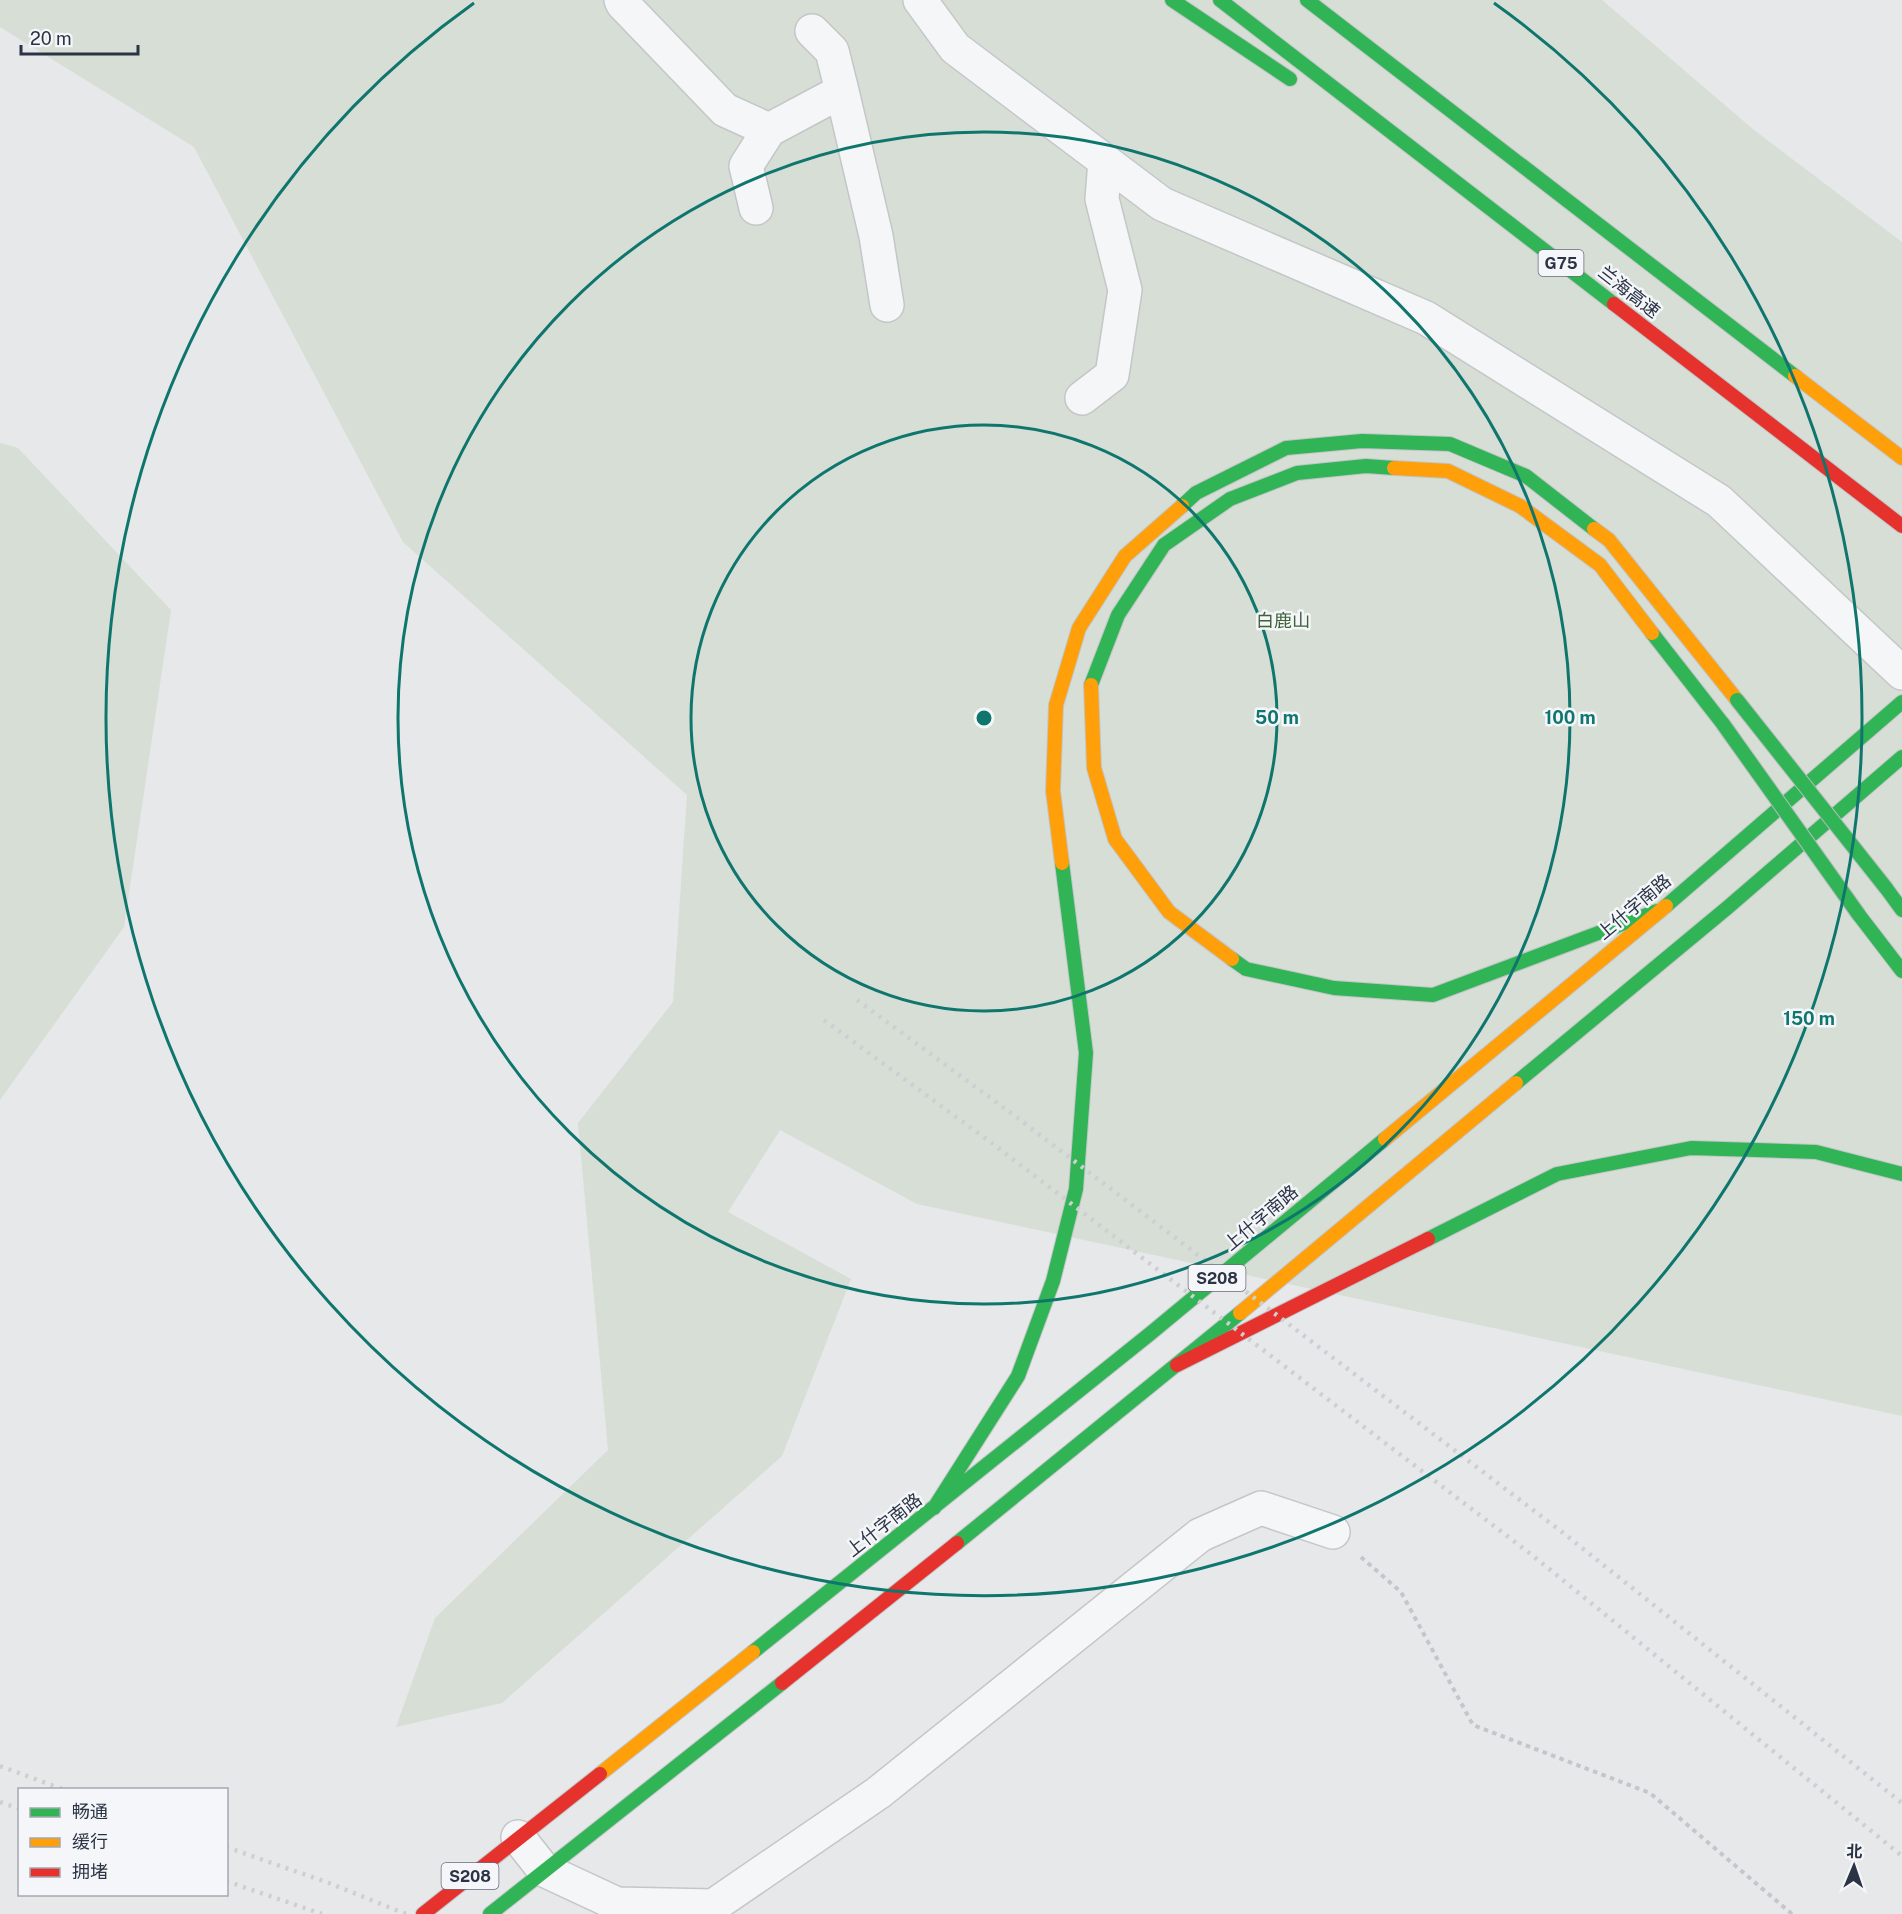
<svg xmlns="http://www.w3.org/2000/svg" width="1902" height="1914" font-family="'Public Sans','Noto Sans SC',sans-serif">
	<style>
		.green { fill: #d6ded6 }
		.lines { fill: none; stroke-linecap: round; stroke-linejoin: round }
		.street-casing { stroke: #c4c6c8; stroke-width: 36 }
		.fast-casing { stroke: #c2c5c8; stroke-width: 16 }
		.slow-casing { stroke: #c2c5c8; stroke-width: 16 }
		.jam-casing { stroke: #c2c5c8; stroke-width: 16 }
		.path { stroke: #c5c6ca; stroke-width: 4; stroke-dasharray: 4.5 4.5; stroke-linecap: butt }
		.street { stroke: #f5f6f7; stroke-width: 33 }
		.fast { stroke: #30b455; stroke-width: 14 }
		.slow { stroke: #ff9f0a; stroke-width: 14 }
		.jam { stroke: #e5322d; stroke-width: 14 }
		.rail { stroke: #cecfd2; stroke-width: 4.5; stroke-dasharray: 3 6; stroke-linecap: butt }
		.fast-bridge-casing { stroke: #b8bbbf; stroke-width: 16; stroke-linecap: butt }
		.fast-bridge { stroke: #30b455; stroke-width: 14 }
		.ring { fill: none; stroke: #0f766e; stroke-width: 3 }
		.labels { text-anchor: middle; stroke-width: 5; stroke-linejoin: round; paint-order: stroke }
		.shield { fill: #f4f6f9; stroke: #676e7b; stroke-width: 1.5 }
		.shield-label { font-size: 16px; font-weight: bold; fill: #2b3445 }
		.street-label { font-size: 18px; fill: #2b3445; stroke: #f4f6f9 }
		.park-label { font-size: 18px; fill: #3f6138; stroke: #f4f6f9 }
		.centre { fill: #0f766e; stroke: #f4f6f9; stroke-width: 3 }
		.ring-label { font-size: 18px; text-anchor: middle; font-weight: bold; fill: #0f766e; stroke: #f4f6f9; stroke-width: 5; stroke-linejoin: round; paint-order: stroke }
	</style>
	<rect width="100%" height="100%" fill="#e6e8ea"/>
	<path class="green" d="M 0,0 L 1602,0 L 1754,130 L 1902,242 L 1902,1416 L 917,1204 L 780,1130 L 728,1212 L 851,1279 L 782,1456 L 502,1703 L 396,1727 L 435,1618 L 608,1450 L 578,1123 L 673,1002 L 687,795 L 403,542 L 194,147 L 0,27 Z
		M 0,443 L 18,448 L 171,610 L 124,927 L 0,1100 Z"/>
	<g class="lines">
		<defs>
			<path id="street" d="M 621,0 L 623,4 L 725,110 L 769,130 L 842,91 L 832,51 L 812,31
				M 920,0 L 955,48 L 1162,204 L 1426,318 L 1719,501 L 1902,673
				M 842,91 L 876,236 L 887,305
				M 756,208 L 746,166 L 769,130
				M 1082,398 L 1112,375 L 1125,290 L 1102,199 L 1105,161
				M 518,1837 L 544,1870 L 617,1904 L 713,1906 L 878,1793 L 1200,1535 L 1261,1508 L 1333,1532"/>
			<path id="fast" d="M 1172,0 L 1290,79
				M 1220,0 L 1614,304
				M 1307,0 L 1795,376
				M 1182,506 L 1196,493 L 1286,448 L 1362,441 L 1450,444 L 1526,476 L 1594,529
				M 1652,633 L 1723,724
				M 1091,685 L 1118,615 L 1164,545 L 1230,499 L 1297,473 L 1366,466 L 1394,468
				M 1886,888 L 1902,910
				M 1666,906 L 1902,702
				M 1859,915 L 1902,971
				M 1232,959 L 1246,969 L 1334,988 L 1433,995 L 1657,911
				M 1516,1083 L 1727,908 L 1902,757
				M 1428,1239 L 1557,1174 L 1691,1148 L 1816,1152 L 1902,1174
				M 934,1508 L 1018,1376 L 1053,1281 L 1076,1189 L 1086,1053 L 1062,863
				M 957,1543 L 1240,1313
				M 753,1652 L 1151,1333 L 1385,1139
				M 490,1914 L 782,1683"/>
			<path id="slow" d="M 1795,376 L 1902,458
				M 1394,468 L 1448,471 L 1520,506 L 1600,565 L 1652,633
				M 1594,529 L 1609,540 L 1737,700
				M 1091,685 L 1094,768 L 1115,839 L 1169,912 L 1232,959
				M 1062,863 L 1053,791 L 1056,705 L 1079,628 L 1125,556 L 1182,506
				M 1385,1139 L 1666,906
				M 1240,1313 L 1516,1083
				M 600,1774 L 753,1652"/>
			<path id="jam" d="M 1614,304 L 1902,526
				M 1177,1365 L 1428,1239
				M 782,1683 L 957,1543
				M 423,1914 L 600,1774"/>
		</defs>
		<use href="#street" class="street-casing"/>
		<use href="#fast" class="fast-casing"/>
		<use href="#slow" class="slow-casing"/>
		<use href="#jam" class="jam-casing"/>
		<path class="path" d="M 1361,1557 L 1401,1592 L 1473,1725 L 1650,1793 L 1792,1914"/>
		<use href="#street" class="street"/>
		<use href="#fast" class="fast"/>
		<use href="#slow" class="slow"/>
		<use href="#jam" class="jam"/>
		<path class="rail" d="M 857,1000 L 1015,1116 L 1562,1532 L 1902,1803
			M 824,1020 L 993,1144 L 1532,1555 L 1902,1856
			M 0,1766 L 65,1790
			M 0,1802 L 20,1809
			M 226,1847 L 329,1883 L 406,1914
			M 226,1881 L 322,1914"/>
		<defs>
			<path id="fast-bridge" d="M 1737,700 L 1886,888
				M 1723,724 L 1859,915"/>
		</defs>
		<use href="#fast-bridge" class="fast-bridge-casing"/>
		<use href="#fast-bridge" class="fast-bridge"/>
	</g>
	<g class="ring">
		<circle cx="984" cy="718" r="293"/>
		<circle cx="984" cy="718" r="586"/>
		<path d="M1494 3A878 878 0 1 1 474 3"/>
	</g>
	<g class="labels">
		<g class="shield">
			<rect x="1538.5" y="250" width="45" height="26" rx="4.5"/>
			<rect x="1188.5" y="1265" width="57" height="26" rx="4.5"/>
			<rect x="441.5" y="1863" width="57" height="26" rx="4.5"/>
		</g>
		<g class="shield-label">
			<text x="1561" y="269">G75</text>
			<text x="1217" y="1284">S208</text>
			<text x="470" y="1882">S208</text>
		</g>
		<g class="street-label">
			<text transform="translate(1629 292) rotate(38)" y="6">兰海高速</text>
			<text transform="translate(1634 907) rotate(-40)" y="6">上什字南路</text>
			<text transform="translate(1261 1218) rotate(-40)" y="6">上什字南路</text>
			<text transform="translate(884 1525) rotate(-38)" y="6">上什字南路</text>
		</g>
		<g class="park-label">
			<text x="1283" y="627">白鹿山</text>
		</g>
	</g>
	<circle cx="984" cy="718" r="9" class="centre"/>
	<g class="ring-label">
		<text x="1277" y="724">50 m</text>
		<text x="1570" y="724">100 m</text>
		<text x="1809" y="1025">150 m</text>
	</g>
	<rect x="18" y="1788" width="210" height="108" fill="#f4f6f9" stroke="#a4a8b1" stroke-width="1.5"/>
	<rect x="30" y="1808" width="30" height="9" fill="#30b455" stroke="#a4a8b1" stroke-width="1.5"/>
	<text x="72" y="1818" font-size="18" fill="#2b3445">畅通</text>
	<rect x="30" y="1838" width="30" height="9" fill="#ff9f0a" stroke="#a4a8b1" stroke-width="1.5"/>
	<text x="72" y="1848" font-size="18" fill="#2b3445">缓行</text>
	<rect x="30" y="1868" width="30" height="9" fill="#e5322d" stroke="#a4a8b1" stroke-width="1.5"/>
	<text x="72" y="1878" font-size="18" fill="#2b3445">拥堵</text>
	<g transform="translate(1854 1866) rotate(2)" stroke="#f4f6f9" stroke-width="4.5" paint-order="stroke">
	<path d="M0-4.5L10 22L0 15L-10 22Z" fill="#2b3445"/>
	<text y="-9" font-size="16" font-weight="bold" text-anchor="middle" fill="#2b3445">北</text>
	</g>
	<path d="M21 45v9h117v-9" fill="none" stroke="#2b3445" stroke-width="3"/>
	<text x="30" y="45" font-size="18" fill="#2b3445" stroke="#f4f6f9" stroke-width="4.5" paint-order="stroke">20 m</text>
</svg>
